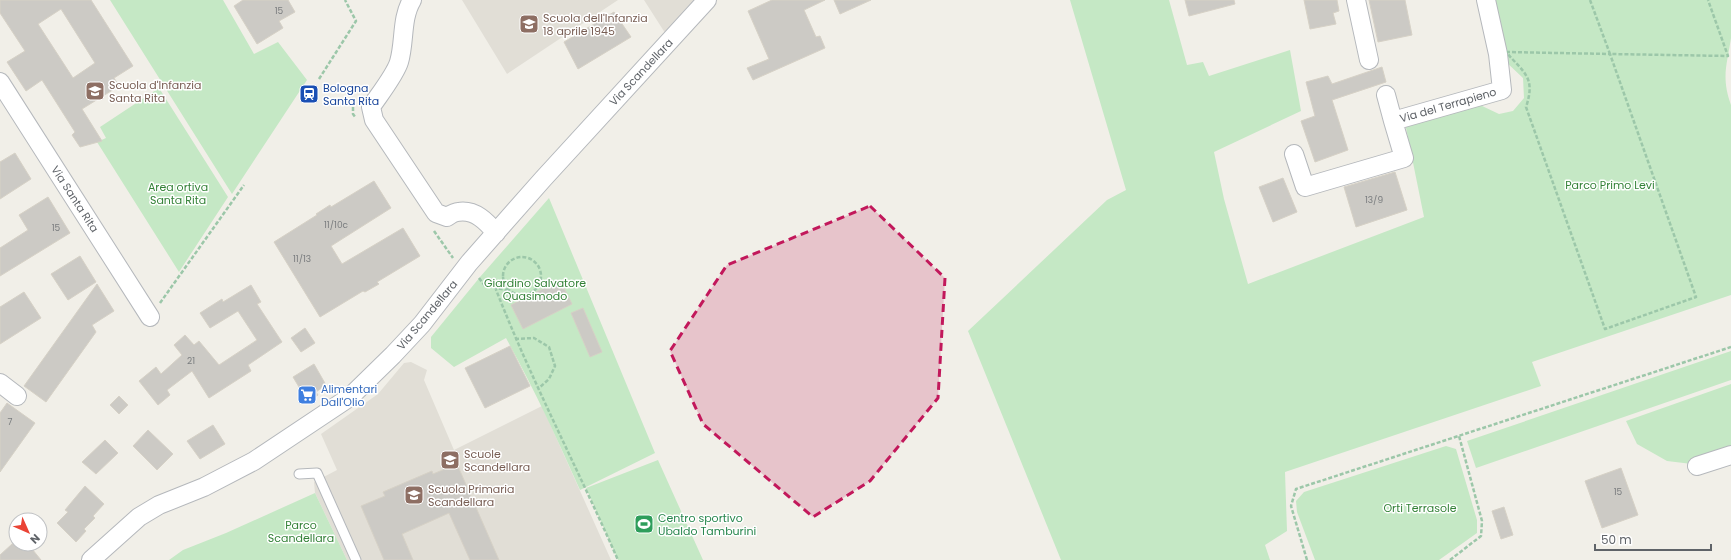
<svg xmlns="http://www.w3.org/2000/svg" width="1731" height="560" font-family="Poppins,sans-serif">
	<style>
		.education { fill: #e1ded6 }
		.green { fill: #c5e8c5 }
		.building { fill: #cccac5; stroke: #d6d1c6; fill-rule: evenodd }
		.lines { fill: none; stroke-linecap: round; stroke-linejoin: round }
		.lane-casing { stroke: #b5b8bc; stroke-width: 11 }
		.street-casing { stroke: #b5b8bc; stroke-width: 20 }
		.path { stroke: #9cc7a9; stroke-width: 2.5; stroke-dasharray: 4 2; stroke-linecap: butt }
		.lane { stroke: #fff; stroke-width: 9 }
		.street { stroke: #fff; stroke-width: 18 }
		.marked { fill: #c2185b; fill-opacity: 0.2; stroke: #c2185b; stroke-width: 3; stroke-dasharray: 8 5; stroke-linejoin: round }
		.labels { text-anchor: middle; stroke-width: 3; stroke-linejoin: round; paint-order: stroke }
		.number-label { font-size: 9px; fill: #7a7d7f }
		.education-label { font-size: 11px; fill: #785e54; stroke: #fff; text-anchor: start }
		.street-label { font-size: 11px; fill: #5f6368; stroke: #fff }
		.transit-label { font-size: 11px; fill: #164399; stroke: #fff; text-anchor: start }
		.park-label { font-size: 11px; fill: #348238; stroke: #fff }
		.shop-label { font-size: 11px; fill: #366cbe; stroke: #fff; text-anchor: start }
		.leisure-label { font-size: 11px; fill: #27864d; stroke: #fff; text-anchor: start }
	</style>
	<rect width="100%" height="100%" fill="#f1efe8"/>
	<path class="education" d="M 462,0 L 618,0 L 507,74 Z
		M 644,0 L 697,0 L 667,36 Z
		M 411,362 L 427,370 L 424,380 L 454,450 L 542,406 L 611,560 L 347,560 L 315,493 L 314,482 L 337,470 L 321,434 L 378,394 L 404,363 Z"/>
	<path class="green" d="M 110,0 L 223,0 L 254,54 L 278,42 L 307,80 L 232,194 Z
		M 1070,0 L 1169,0 L 1187,65 L 1203,62 L 1209,76 L 1290,50 L 1301,111 L 1214,152 L 1224,199 L 1248,284 L 1424,217 L 1405,123 L 1480,105 L 1499,114 L 1513,111 L 1524,98 L 1523,78 L 1504,60 L 1491,0 L 1731,0 C 1731,12 1731,25 1731,38 C 1727,65 1721,77 1731,105 L 1731,295 L 1532,362 L 1541,386 L 1285,472 L 1287,531 L 1265,545 L 1270,560 L 1061,560 L 968,331 L 1107,200 L 1126,190 Z
		M 159,88 L 228,197 L 179,272 L 97,142 L 106,138 L 100,127 Z
		M 549,198 L 655,453 L 580,490 C 557,438 533,387 506,338 L 454,367 L 431,348 L 431,337 L 480,277 Z
		M 1731,351 L 1731,380 L 1476,468 L 1467,441 Z
		M 1731,384 L 1731,449 L 1692,464 L 1667,461 L 1637,444 L 1626,421 Z
		M 1446,446 L 1456,449 L 1477,520 L 1477,533 L 1439,560 L 1315,560 L 1297,512 L 1296,501 L 1304,492 Z
		M 658,460 L 703,560 L 618,560 L 586,488 Z
		M 315,493 L 347,560 L 169,560 L 183,550 L 226,533 Z"/>
	<path class="building" d="M 0,0 L 91,0 L 133,66 L 114,78 L 119,86 L 82,109 L 102,141 L 80,147 L 72,135 L 75,132 L 42,80 L 26,91 L 7,62 L 25,51 L 0,13 ZM 61,9 L 95,63 L 73,78 L 38,24 Z
		M 243,0 L 288,0 L 295,12 L 279,21 L 283,28 L 257,44 L 234,6 Z
		M 772,0 L 825,0 L 804,10 L 816,37 L 820,36 L 825,48 L 753,80 L 747,68 L 769,59 L 748,11 Z
		M 834,0 L 871,0 L 840,14 Z
		M 1185,0 L 1234,0 L 1235,4 L 1189,16 Z
		M 1304,0 L 1337,0 L 1339,11 L 1333,13 L 1336,24 L 1310,29 Z
		M 1369,0 L 1405,0 L 1412,35 L 1378,42 Z
		M 614,12 L 631,37 L 578,69 L 564,42 Z
		M 1382,67 L 1386,82 L 1332,100 L 1348,150 L 1315,162 L 1301,121 L 1315,116 L 1306,82 L 1328,76 L 1332,84 Z
		M 15,153 L 31,179 L 0,199 L 0,162 Z
		M 1395,172 L 1407,210 L 1356,227 L 1344,187 Z
		M 1283,178 L 1297,212 L 1273,222 L 1259,187 Z
		M 374,181 L 391,208 L 331,246 L 342,264 L 403,228 L 420,256 L 377,282 L 379,284 L 365,292 L 363,291 L 320,317 L 274,242 L 317,215 L 316,214 L 330,205 L 331,207 Z
		M 48,197 L 70,233 L 0,276 L 0,248 L 28,230 L 19,215 Z
		M 80,256 L 96,282 L 68,300 L 51,274 Z
		M 560,280 L 572,304 L 523,329 L 511,305 Z
		M 97,284 L 114,311 L 92,325 L 96,332 L 46,402 L 24,386 Z
		M 251,285 L 261,302 L 257,304 L 282,342 L 248,365 L 251,371 L 209,398 L 192,371 L 167,390 L 170,395 L 158,405 L 139,381 L 156,367 L 161,374 L 182,355 L 174,345 L 185,335 L 194,345 L 199,341 L 219,365 L 257,340 L 238,311 L 210,328 L 200,313 L 222,299 L 223,302 Z
		M 24,292 L 41,318 L 0,344 L 0,307 Z
		M 583,308 L 602,352 L 590,357 L 571,313 Z
		M 305,328 L 315,343 L 301,352 L 291,338 Z
		M 510,346 L 530,386 L 485,408 L 465,368 Z
		M 314,364 L 326,385 L 316,392 L 318,395 L 308,402 L 293,377 Z
		M 119,396 L 128,405 L 119,414 L 110,405 Z
		M 7,403 L 35,423 L 0,472 L 0,413 Z
		M 213,425 L 225,444 L 200,459 L 187,441 Z
		M 148,430 L 173,454 L 157,470 L 133,446 Z
		M 105,440 L 118,453 L 96,474 L 82,462 Z
		M 457,464 L 499,560 L 470,560 L 449,513 L 402,534 L 413,560 L 384,560 L 361,506 L 385,496 L 383,492 L 432,471 L 433,474 Z
		M 1621,468 L 1638,515 L 1602,528 L 1585,481 Z
		M 85,486 L 104,504 L 93,516 L 95,518 L 84,529 L 86,531 L 76,542 L 57,523 L 68,512 L 65,510 Z
		M 1504,507 L 1513,535 L 1501,539 L 1492,511 Z
		M 12,544 L 28,544 L 41,560 L 0,560 L 0,555 Z"/>
	<g class="lines">
		<defs>
			<path id="lane" d="M 299,474 L 317,473 L 356,560"/>
			<path id="street" d="M 412,0 C 401,18 405,42 399,62 C 395,75 379,95 371,107 L 374,120 L 436,213 L 447,217 C 450,215 455,212 458,212 C 475,209 487,222 496,233
				M 1356,0 L 1369,60
				M 0,82 L 150,317
				M 1386,95 L 1393,121
				M 1294,154 L 1305,187 L 1404,158 L 1393,121 L 1502,90 L 1498,54 L 1486,0
				M 0,383 L 17,396
				M 1697,466 L 1731,455
				M 91,560 L 139,517 L 159,505 L 204,487 L 254,461 L 350,397 L 393,355 L 422,324 L 469,263 L 543,179 L 707,0"/>
		</defs>
		<use href="#lane" class="lane-casing"/>
		<use href="#street" class="street-casing"/>
		<path class="path" d="M 1590,0 L 1610,54 L 1728,56 L 1708,0
			M 1506,52 L 1610,54 L 1696,297 L 1605,329 L 1526,107 C 1536,77 1524,73 1506,52 Z
			M 319,79 L 356,21 L 345,0
			M 353,107 L 353,114 L 356,118
			M 434,231 L 453,258
			M503 276a19 19 0 1 1 38 0a19 19 0 1 1-38 0Z
			M 479,278 L 485,286 L 507,290
			M 495,287 C 531,380 578,469 618,560
			M 160,303 L 244,185
			M 515,339 L 534,338 L 549,347 L 555,366 L 549,379 L 539,388
			M 1307,560 L 1291,506 L 1296,489 L 1731,347
			M 1450,560 L 1481,536 L 1482,521 L 1459,436"/>
		<use href="#lane" class="lane"/>
		<use href="#street" class="street"/>
	</g>
	<path class="marked" d="M 870,206 L 945,278 L 938,398 L 870,481 L 813,517 L 703,424 L 670,351 L 727,265 Z"/>
	<defs>
		<symbol id="school-square" viewBox="-11 -11 22 22"><rect x="-9" y="-9" width="18" height="18" rx="4" fill="#8d6e63" stroke="#fff"/><path d="M0-5L7-2L0 1L-7-2ZM-4 1L0 2.5L4 1V4Q0 6-4 4Z" fill="#fff"/></symbol>
		<symbol id="station-square" viewBox="-11 -11 22 22"><rect x="-9" y="-9" width="18" height="18" rx="4" fill="#1a4fb4" stroke="#fff"/><path d="M-3-6H3Q5-6 5-4V2Q5 4 3 4L4.5 6H3L1.5 4h-3L-3 6H-4.5L-3 4Q-5 4-5 2V-4Q-5-6-3-6ZM-3.5-4v3h7v-3ZM-3.5 1v1.5H-2V1ZM2 1v1.5H3.5V1Z" fill="#fff"/></symbol>
		<symbol id="supermarket-square" viewBox="-11 -11 22 22"><rect x="-9" y="-9" width="18" height="18" rx="4" fill="#3f7fe0" stroke="#fff"/><path d="M-6-5.5h2.5l.6 2H6L4.5 2H-2.5L-4.4-4H-6ZM-1.5 3.2a1.3 1.3 0 1 0 .1 0ZM3 3.2a1.3 1.3 0 1 0 .1 0Z" fill="#fff"/></symbol>
		<symbol id="stadium-square" viewBox="-11 -11 22 22"><rect x="-9" y="-9" width="18" height="18" rx="4" fill="#2e9e5b" stroke="#fff"/><path d="M0-5a6.5 5 0 1 0 0 10a6.5 5 0 1 0 0-10ZM-3.5-1.8h7v3.6h-7Z" fill="#fff"/></symbol>
	</defs>
	<g fill-rule="evenodd">
		<use href="#school-square" x="518" y="13" width="22" height="22"/>
		<use href="#school-square" x="84" y="80" width="22" height="22"/>
		<use href="#station-square" x="298" y="83" width="22" height="22"/>
		<use href="#supermarket-square" x="296" y="384" width="22" height="22"/>
		<use href="#school-square" x="439" y="449" width="22" height="22"/>
		<use href="#school-square" x="403" y="484" width="22" height="22"/>
		<use href="#stadium-square" x="633" y="513" width="22" height="22"/>
	</g>
	<g class="labels">
		<g class="number-label">
			<text x="279" y="14">15</text>
			<text x="1374" y="203">13/9</text>
			<text x="336" y="228">11/10c</text>
			<text x="56" y="231">15</text>
			<text x="302" y="262">11/13</text>
			<text x="191" y="364">21</text>
			<text x="10" y="425">7</text>
			<text x="1618" y="495">15</text>
		</g>
		<g class="education-label">
			<text x="543" y="22">Scuola dell'Infanzia<tspan x="543" dy="13">18 aprile 1945</tspan></text>
			<text x="109" y="89">Scuola d'Infanzia<tspan x="109" dy="13">Santa Rita</tspan></text>
			<text x="464" y="458">Scuole<tspan x="464" dy="13">Scandellara</tspan></text>
			<text x="428" y="493">Scuola Primaria<tspan x="428" dy="13">Scandellara</tspan></text>
		</g>
		<g class="street-label">
			<text transform="translate(641 72) rotate(-47)" y="4">Via Scandellara</text>
			<text transform="translate(1448 105) rotate(-16)" y="4">Via del Terrapieno</text>
			<text transform="translate(75 199) rotate(57)" y="4">Via Santa Rita</text>
			<text transform="translate(427 315) rotate(-50)" y="4">Via Scandellara</text>
		</g>
		<g class="transit-label">
			<text x="323" y="92">Bologna<tspan x="323" dy="13">Santa Rita</tspan></text>
		</g>
		<g class="park-label">
			<text x="1610" y="189">Parco Primo Levi</text>
			<text x="178" y="191">Area ortiva<tspan x="178" dy="13">Santa Rita</tspan></text>
			<text x="535" y="287">Giardino Salvatore<tspan x="535" dy="13">Quasimodo</tspan></text>
			<text x="1420" y="512">Orti Terrasole</text>
			<text x="301" y="529">Parco<tspan x="301" dy="13">Scandellara</tspan></text>
		</g>
		<g class="shop-label">
			<text x="321" y="393">Alimentari<tspan x="321" dy="13">Dall'Olio</tspan></text>
		</g>
		<g class="leisure-label">
			<text x="658" y="522">Centro sportivo<tspan x="658" dy="13">Ubaldo Tamburini</tspan></text>
		</g>
	</g>
	<g transform="translate(28 532) rotate(135)"><circle r="19" fill="#ffffff" stroke="#bfc1c3"/>
	<path d="M0-3L7 15L0 10L-7 15Z" fill="#ea4335"/>
	<text y="-6" font-size="11" font-weight="bold" text-anchor="middle" fill="#5f6368">N</text>
	</g>
	<path d="M1595 544v6h116v-6" fill="none" stroke="#5f6368" stroke-width="2"/>
	<text x="1601" y="544" font-size="12" fill="#5f6368" stroke="#ffffff" stroke-width="3" paint-order="stroke">50 m</text>
</svg>
